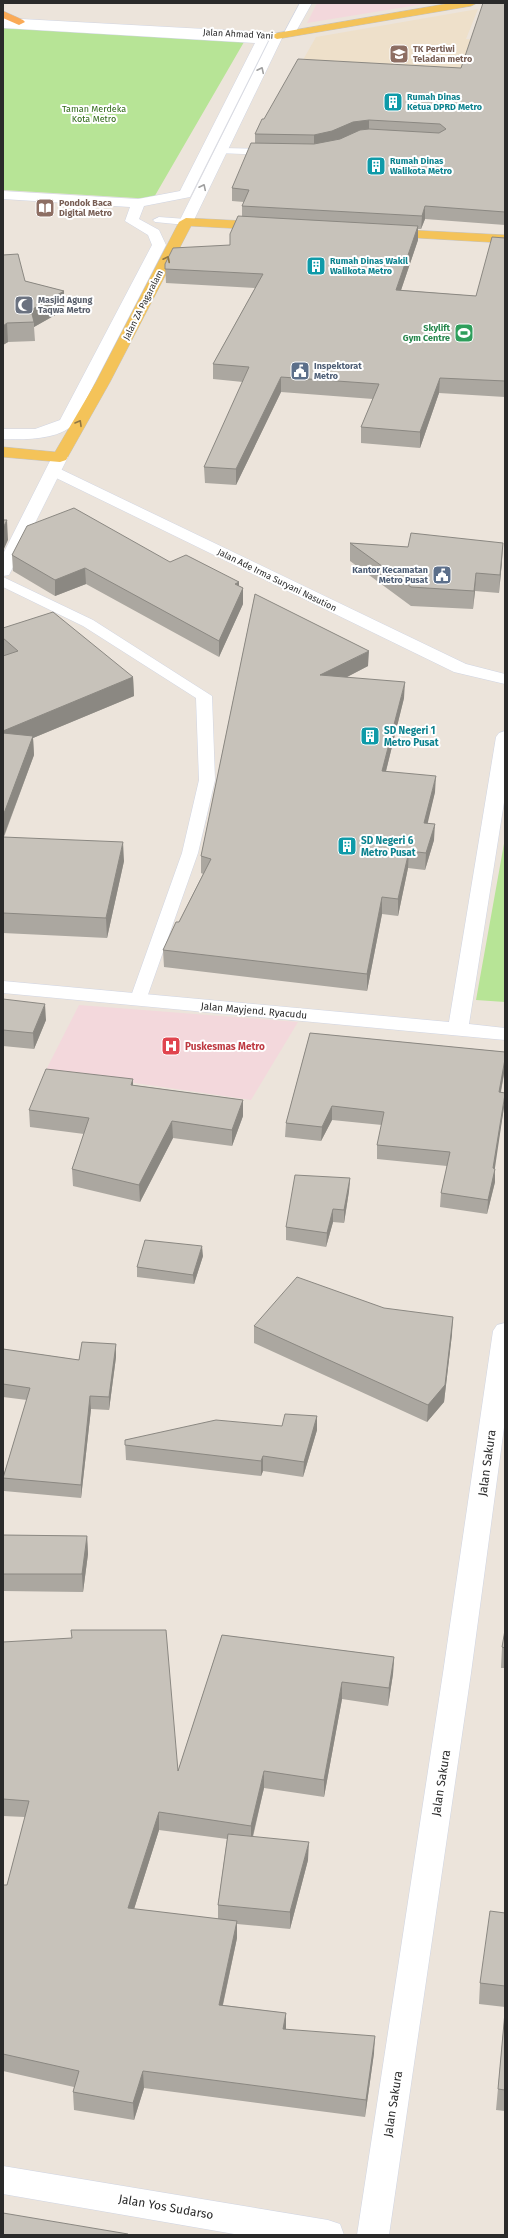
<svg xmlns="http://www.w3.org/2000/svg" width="508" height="2238" font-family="'Fira Sans',sans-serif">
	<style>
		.education { fill: #eee0ca }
		.medical { fill: #f3d8dc }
		.green { fill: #b7e496 }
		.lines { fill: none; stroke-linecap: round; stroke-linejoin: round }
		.service-casing { stroke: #d0d5e3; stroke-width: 1 }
		.pedestrian-casing { stroke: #d0d5e3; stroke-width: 1 }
		.minor-casing { stroke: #d0d5e3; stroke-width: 1 }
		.tertiary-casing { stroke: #d0d5e3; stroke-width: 1 }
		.secondary-casing { stroke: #d0d5e3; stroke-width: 1 }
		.primary-casing { stroke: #c3c3c3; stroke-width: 1 }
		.trunk-casing { stroke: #c3c3c3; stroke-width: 1 }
		.service { fill: #fff; fill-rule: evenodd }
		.pedestrian { fill: #fff; fill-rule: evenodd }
		.minor { fill: #fff; fill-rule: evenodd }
		.tertiary { fill: #fff; fill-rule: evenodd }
		.secondary { fill: #fff; fill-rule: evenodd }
		.primary { fill: #f4c359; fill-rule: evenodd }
		.trunk { fill: #faaa56; fill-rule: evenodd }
		.wall { fill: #aba7a0; fill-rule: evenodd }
		.shaded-wall { fill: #8b8882 }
		.building { fill: #c7c2ba; stroke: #8b8882 }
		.oneway { stroke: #9f9f9f }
		.oneway2 { stroke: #8f7642 }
		.labels { text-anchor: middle; stroke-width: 4; stroke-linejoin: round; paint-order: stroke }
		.far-street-label { font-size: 9px; fill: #2a2a2a; stroke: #fff }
		.far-education-label { font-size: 9px; font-weight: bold; fill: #785e54; stroke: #fff; text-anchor: start }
		.far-culture-label { font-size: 9px; font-weight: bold; fill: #0d838f; stroke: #fff; text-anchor: start }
		.far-park-label { font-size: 9px; fill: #2f6818; stroke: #fff }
		.far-worship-label { font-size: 9px; font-weight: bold; fill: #5b616d; stroke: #fff; text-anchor: start }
		.far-leisure-label { font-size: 9px; font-weight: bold; fill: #27864d; stroke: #fff; text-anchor: end }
		.far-service-label { font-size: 9px; font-weight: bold; fill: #4e5e75; stroke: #fff; text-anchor: start }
		.culture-label { font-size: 10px; font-weight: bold; fill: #0d838f; stroke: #fff; text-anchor: start }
		.street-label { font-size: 10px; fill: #2a2a2a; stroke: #fff }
		.health-label { font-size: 10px; font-weight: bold; fill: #be3a42; stroke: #fff; text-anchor: start }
		.near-street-label { font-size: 12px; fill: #2a2a2a; stroke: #fff }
	</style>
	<rect width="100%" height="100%" fill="#ece4db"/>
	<path class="education" d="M 478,9 L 466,39 L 497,41 L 484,78 L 299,67 L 316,37 Z"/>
	<path class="medical" d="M 317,3 L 430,3 L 307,23 Z
		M 79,1005 L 298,1022 L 251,1100 L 46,1070 Z"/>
	<path class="green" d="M 3,27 L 244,42 L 153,199 L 3,190 Z
		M 505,838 L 505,1002 L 476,1000 Z"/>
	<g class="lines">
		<defs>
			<path id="service" d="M 221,148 L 273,149 L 278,152 L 273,155 L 217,153 L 216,151 Z
				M 159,217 L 186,219 L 192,222 L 186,225 L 155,222 L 153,220 Z
				M 3,577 L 93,620 L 212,696 L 215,780 L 198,853 L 145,1003 L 139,1004 L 133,1003 L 130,999 L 182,853 L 199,780 L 196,698 L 83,626 L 3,587 Z"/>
			<path id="pedestrian" d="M 3,22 L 246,35 L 266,39 L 268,41 L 190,197 L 144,206 L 139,219 L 159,230 L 166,245 L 74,423 C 62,440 21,440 3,439 L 3,429 L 35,429 L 60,420 L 152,245 L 148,235 L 125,221 L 130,207 L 3,199 L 3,191 L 138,199 L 180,191 L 255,43 L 3,28 Z"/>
			<path id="minor" d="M 300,3 L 312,3 L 294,35 L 286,35 L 284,33 Z
				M 54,466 L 466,664 L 505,674 L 505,684 L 454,672 L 48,474 L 46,471 L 48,468 Z
				M 505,731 L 505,796 L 469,1024 L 505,1028 L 505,1040 L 3,993 L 3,981 L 449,1022 L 496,737 L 499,733 Z
				M 505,1323 L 505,1420 L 471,1673 L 389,2235 L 357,2235 L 443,1673 L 493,1331 L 497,1325 Z"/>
			<path id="tertiary" d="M 60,452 L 66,454 L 68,457 L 9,575 L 3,576 L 3,554 L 52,457 L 54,454 Z
				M 3,2166 L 328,2220 L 340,2224 L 344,2235 L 240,2235 L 3,2194 Z"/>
			<path id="secondary" d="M 3,18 L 277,33 L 283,36 L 193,222 L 186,226 L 179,222 L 270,39 L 3,24 Z"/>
			<path id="primary" d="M 451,3 L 477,3 L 471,6 L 277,39 L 271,36 L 277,33 Z
				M 186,218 L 265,222 L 272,226 L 265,230 L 191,226 L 110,382 L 66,460 L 60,462 L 3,457 L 3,447 L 55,452 L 96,382 L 179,222 Z
				M 389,229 L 505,235 L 505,243 L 384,236 L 382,233 L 384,230 Z"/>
			<path id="trunk" d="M 3,11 L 23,20 L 25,22 L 19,25 L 3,18 Z"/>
		</defs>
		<use href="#service" class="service-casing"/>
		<use href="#pedestrian" class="pedestrian-casing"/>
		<use href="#minor" class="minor-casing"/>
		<use href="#tertiary" class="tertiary-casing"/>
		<use href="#secondary" class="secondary-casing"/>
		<use href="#primary" class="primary-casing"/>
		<use href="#trunk" class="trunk-casing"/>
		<use href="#service" class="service"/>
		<use href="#pedestrian" class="pedestrian"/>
		<use href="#minor" class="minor"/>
		<use href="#tertiary" class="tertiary"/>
		<use href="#secondary" class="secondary"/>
		<use href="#primary" class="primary"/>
		<use href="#trunk" class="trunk"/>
	</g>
	<path class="wall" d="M 505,3 L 505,225 L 425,219 L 421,229 L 418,229 L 418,240 L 401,290 L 476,296 L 505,238 L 505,397 L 439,393 L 420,448 L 361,443 L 361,427 L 373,399 L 281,392 L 236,485 L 205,483 L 204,467 L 243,382 L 213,379 L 213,364 L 255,288 L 166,283 L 165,264 L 230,245 L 242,216 L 242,206 L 244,202 L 232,201 L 232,188 L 255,143 L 255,134 L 264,119 L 461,68 Z
		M 3,255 L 25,281 L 64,291 L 64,310 L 34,327 L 35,341 L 8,342 L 3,345 Z
		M 350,543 L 408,547 L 502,561 L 499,593 L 475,591 L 473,609 L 411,606 L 350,561 Z
		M 12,555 L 170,562 L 239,582 L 239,586 L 243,588 L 243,604 L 219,657 L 86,584 L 55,596 L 13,571 Z
		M 255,594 L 368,666 L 347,677 L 404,698 L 386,771 L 435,792 L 427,823 L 434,840 L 425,870 L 408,868 L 398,916 L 382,914 L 367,991 L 164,967 L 163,950 L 179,922 L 203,874 L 201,873 L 201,856 Z
		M 3,628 L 133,677 L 134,696 L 33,738 L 34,755 L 4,837 L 124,861 L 107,938 L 3,933 L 3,656 L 4,656 L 3,655 Z
		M 3,999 L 46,1020 L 34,1049 L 3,1046 Z
		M 310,1033 L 505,1052 L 505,1068 L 501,1092 L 504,1107 L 494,1168 L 495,1182 L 487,1214 L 440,1207 L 441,1193 L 447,1166 L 377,1159 L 377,1145 L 382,1125 L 332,1120 L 321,1141 L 285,1137 L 286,1123 Z
		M 133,1079 L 133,1085 L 243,1100 L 243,1116 L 232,1146 L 173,1138 L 140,1202 L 73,1186 L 72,1169 L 84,1134 L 30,1127 L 29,1110 Z
		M 350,1178 L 349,1191 L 344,1223 L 333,1222 L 326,1247 L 286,1240 L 286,1227 Z
		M 203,1256 L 194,1284 L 137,1277 L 137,1267 Z
		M 254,1326 L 452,1334 L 444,1402 L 427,1422 L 254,1343 Z
		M 116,1344 L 116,1357 L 109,1410 L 91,1409 L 81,1498 L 4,1491 L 3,1477 L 27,1400 L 3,1397 L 3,1349 L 79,1360 Z
		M 317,1416 L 317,1430 L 303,1477 L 263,1471 L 261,1476 L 126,1460 L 125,1440 L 282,1426 Z
		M 3,1535 L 87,1536 L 88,1554 L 83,1592 L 3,1591 Z
		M 505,1630 L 505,1668 L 501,1668 L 502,1647 Z
		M 222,1635 L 394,1657 L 393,1674 L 388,1706 L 342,1699 L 324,1797 L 264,1788 L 253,1837 L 308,1860 L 290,1929 L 237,1924 L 237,1938 L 223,2005 L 286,2013 L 286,2029 L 374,2053 L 365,2117 L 144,2088 L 134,2120 L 74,2110 L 73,2092 L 74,2087 L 3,2071 L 3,1885 L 7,1885 L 25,1817 L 3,1816 L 3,1642 L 178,1771 ZM 159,1830 L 227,1839 L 218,1905 L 218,1919 L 134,1909 Z
		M 505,1913 L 505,2007 L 479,2004 L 480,1983 Z
		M 505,2012 L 505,2111 L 496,2110 Z"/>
	<path class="shaded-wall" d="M 369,120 L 369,132 L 314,148 L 314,135 L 353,122 Z
		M 425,206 L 425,219 L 421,229 L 422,216 Z
		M 418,226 L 418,240 L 396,305 L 396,290 Z
		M 64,291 L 64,310 L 34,327 L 34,322 L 31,310 Z
		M 7,323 L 8,342 L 3,345 L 3,326 Z
		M 281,377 L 281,392 L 236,485 L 236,469 Z
		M 440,378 L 439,393 L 420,448 L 420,432 Z
		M 7,520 L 8,540 L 3,551 L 3,528 Z
		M 503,543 L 502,561 L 499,593 L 500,575 Z
		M 85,568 L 86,584 L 55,596 L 55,580 Z
		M 476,573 L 475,591 L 473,609 L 474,591 Z
		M 239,582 L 239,597 L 243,588 L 243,604 L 219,657 L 219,641 L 235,584 Z
		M 369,651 L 368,666 L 320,691 L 320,675 Z
		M 133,677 L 134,696 L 33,738 L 34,755 L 3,838 L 3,731 Z
		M 405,682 L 404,698 L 382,787 L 382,771 Z
		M 436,776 L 435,792 L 424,839 L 424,823 Z
		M 435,824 L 434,840 L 425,870 L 426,853 Z
		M 123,842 L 124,861 L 107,938 L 106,918 Z
		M 409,851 L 408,868 L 398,916 L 398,899 Z
		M 382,897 L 382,914 L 367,991 L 367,974 Z
		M 45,1004 L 46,1020 L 34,1049 L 33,1033 Z
		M 505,1059 L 505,1068 L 498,1106 L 499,1092 Z
		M 133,1079 L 133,1095 L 131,1085 Z
		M 505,1094 L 504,1107 L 493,1181 L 495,1169 L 495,1182 L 487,1214 L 488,1200 Z
		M 243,1100 L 243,1116 L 232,1146 L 232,1130 Z
		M 332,1106 L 332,1120 L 321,1141 L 322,1127 Z
		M 172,1121 L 173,1138 L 140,1202 L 139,1185 Z
		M 350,1178 L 349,1191 L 344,1223 L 344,1210 Z
		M 333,1209 L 333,1222 L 326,1247 L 327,1233 Z
		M 202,1246 L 203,1256 L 194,1284 L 193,1275 Z
		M 453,1317 L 452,1334 L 444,1402 L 427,1422 L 428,1405 Z
		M 116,1344 L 116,1357 L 109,1410 L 109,1397 Z
		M 90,1396 L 91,1409 L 81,1498 L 81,1485 Z
		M 317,1416 L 317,1430 L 303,1477 L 304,1462 Z
		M 263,1456 L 263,1471 L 261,1476 L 261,1461 Z
		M 87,1536 L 88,1554 L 83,1592 L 82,1574 Z
		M 394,1657 L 393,1674 L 388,1706 L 389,1688 Z
		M 342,1682 L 342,1699 L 324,1797 L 324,1780 Z
		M 264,1771 L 264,1788 L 251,1843 L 251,1826 Z
		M 159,1812 L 159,1830 L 129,1925 L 128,1908 Z
		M 309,1842 L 308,1860 L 290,1929 L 290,1912 Z
		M 237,1921 L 237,1938 L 219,2022 L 219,2005 Z
		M 286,2013 L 286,2030 L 283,2029 Z
		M 375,2036 L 374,2053 L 365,2117 L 366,2100 Z
		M 143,2071 L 144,2088 L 134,2120 L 133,2103 Z"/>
	<path class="building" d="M 483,3 L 505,3 L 505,212 L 425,206 L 422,216 L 242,206 L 249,190 L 232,188 L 251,143 L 314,144 L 340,139 L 360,130 L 369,129 L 439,133 L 446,129 L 440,124 L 369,120 L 353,122 L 332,131 L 314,135 L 255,134 L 262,119 L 264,119 L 298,59 L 461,68 Z
		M 238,216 L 418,226 L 396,290 L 476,296 L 492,237 L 505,238 L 505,381 L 440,378 L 420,432 L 361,427 L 379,384 L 281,377 L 236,469 L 204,467 L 249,367 L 213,364 L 263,274 L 165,269 L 165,264 L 173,248 L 230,245 L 230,234 Z
		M 18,254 L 25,281 L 64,291 L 31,310 L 34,322 L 7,323 L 3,326 L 3,255 Z
		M 74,508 L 170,562 L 186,555 L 239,582 L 235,584 L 243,588 L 219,641 L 85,568 L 55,580 L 12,555 L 27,526 Z
		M 3,520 L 7,520 L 3,528 Z
		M 411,533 L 503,543 L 500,575 L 476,573 L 474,591 L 411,587 L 350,543 L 408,547 Z
		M 255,594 L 369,651 L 320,675 L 405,682 L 382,771 L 436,776 L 424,823 L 435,824 L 426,853 L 409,851 L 398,899 L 382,897 L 367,974 L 163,950 L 176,922 L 179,922 L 211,859 L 201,856 Z
		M 53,612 L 133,677 L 3,731 L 3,656 L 18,651 L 3,638 L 3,628 Z
		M 3,733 L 33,736 L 3,816 Z
		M 3,837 L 123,842 L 106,918 L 3,913 Z
		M 3,999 L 45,1004 L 33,1033 L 3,1030 Z
		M 310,1033 L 505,1052 L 505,1059 L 499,1092 L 505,1093 L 505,1094 L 493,1168 L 495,1169 L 488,1200 L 441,1193 L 450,1152 L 377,1145 L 384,1112 L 332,1106 L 322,1127 L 286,1123 Z
		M 46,1069 L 133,1079 L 131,1085 L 243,1100 L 232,1130 L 172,1121 L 139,1185 L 72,1169 L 89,1118 L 29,1110 Z
		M 295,1175 L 350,1178 L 344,1210 L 333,1209 L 327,1233 L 286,1227 Z
		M 145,1240 L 202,1246 L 193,1275 L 137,1267 Z
		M 297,1277 L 384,1308 L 453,1317 L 445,1385 L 428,1405 L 254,1326 Z
		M 82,1342 L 116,1344 L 109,1397 L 90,1396 L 81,1485 L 3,1478 L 30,1388 L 3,1384 L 3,1349 L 79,1360 Z
		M 285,1414 L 317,1416 L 304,1462 L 263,1456 L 261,1461 L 125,1445 L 125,1440 L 216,1420 L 282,1426 Z
		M 3,1535 L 87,1536 L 82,1574 L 3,1574 Z
		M 71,1630 L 166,1630 L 178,1771 L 222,1635 L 394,1657 L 389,1688 L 342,1682 L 324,1780 L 264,1771 L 251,1826 L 159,1812 L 128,1908 L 237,1921 L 219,2005 L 286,2013 L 283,2029 L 375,2036 L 366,2100 L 143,2071 L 133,2103 L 73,2092 L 79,2071 L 3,2054 L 3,1885 L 7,1885 L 29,1801 L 3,1799 L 3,1642 L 72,1638 Z
		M 505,1630 L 505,1648 L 502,1647 Z
		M 228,1834 L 309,1842 L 290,1912 L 218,1905 Z
		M 490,1911 L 505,1913 L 505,1986 L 480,1983 Z
		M 505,2012 L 505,2090 L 498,2089 Z
		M 3,2213 L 128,2234 L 128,2235 L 3,2235 Z"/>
	<defs><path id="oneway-chevron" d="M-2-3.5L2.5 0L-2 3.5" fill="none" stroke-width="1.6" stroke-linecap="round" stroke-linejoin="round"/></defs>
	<g class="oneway">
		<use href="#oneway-chevron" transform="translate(261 70) rotate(-64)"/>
		<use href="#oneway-chevron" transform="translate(203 187) rotate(-64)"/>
	</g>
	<g class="oneway2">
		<use href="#oneway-chevron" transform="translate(167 259) rotate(-63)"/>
		<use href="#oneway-chevron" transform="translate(79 423) rotate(-60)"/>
	</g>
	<defs>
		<symbol id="school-square" viewBox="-11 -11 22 22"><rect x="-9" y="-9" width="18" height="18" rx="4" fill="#8d6e63" stroke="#fff"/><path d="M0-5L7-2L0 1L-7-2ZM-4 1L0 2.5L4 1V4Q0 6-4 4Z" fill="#fff"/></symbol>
		<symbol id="building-square" viewBox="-11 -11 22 22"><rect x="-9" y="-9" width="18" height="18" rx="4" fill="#0f9aa8" stroke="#fff"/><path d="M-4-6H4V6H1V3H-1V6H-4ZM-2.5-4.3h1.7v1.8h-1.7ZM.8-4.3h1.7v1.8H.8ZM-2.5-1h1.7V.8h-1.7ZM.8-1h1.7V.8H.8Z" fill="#fff"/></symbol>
		<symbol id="library-square" viewBox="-11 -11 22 22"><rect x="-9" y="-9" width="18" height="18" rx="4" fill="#8d6e63" stroke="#fff"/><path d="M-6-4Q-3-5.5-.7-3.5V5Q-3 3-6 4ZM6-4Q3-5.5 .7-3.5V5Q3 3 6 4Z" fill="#fff"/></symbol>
		<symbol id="mosque-square" viewBox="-11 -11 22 22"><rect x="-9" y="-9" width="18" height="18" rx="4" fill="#6b7280" stroke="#fff"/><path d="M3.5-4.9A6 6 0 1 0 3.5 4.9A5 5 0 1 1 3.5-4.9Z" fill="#fff"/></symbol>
		<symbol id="stadium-square" viewBox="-11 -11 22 22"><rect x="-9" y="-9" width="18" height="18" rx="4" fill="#2e9e5b" stroke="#fff"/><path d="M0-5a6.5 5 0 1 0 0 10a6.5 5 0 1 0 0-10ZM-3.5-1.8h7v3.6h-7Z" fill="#fff"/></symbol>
		<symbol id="civic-square" viewBox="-11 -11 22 22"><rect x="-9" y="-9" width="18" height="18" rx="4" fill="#5c6f8a" stroke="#fff"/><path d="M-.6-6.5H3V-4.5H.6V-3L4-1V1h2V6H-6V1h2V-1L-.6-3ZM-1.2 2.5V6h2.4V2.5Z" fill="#fff"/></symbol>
		<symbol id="hospital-square" viewBox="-11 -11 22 22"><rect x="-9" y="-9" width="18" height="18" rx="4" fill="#e0444e" stroke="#fff"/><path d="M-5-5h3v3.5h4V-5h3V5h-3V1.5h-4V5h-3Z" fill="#fff"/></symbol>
	</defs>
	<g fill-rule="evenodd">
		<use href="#school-square" x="388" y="43" width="22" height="22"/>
		<use href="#building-square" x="382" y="91" width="22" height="22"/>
		<use href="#building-square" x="365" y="155" width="22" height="22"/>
		<use href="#library-square" x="34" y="197" width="22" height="22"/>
		<use href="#building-square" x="305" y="255" width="22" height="22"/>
		<use href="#mosque-square" x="13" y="294" width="22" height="22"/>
		<use href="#stadium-square" x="453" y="322" width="22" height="22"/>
		<use href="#civic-square" x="289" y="360" width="22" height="22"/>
		<use href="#civic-square" x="431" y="564" width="22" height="22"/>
		<use href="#building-square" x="359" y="725" width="22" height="22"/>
		<use href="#building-square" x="336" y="835" width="22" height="22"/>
		<use href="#hospital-square" x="160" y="1035" width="22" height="22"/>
	</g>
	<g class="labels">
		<g class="far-street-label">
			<text transform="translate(238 34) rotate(3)" y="3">Jalan Ahmad Yani</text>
			<text transform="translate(143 305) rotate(-63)" y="3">Jalan ZA Pagaralam</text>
			<text transform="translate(277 580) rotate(26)" y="3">Jalan Ade Irma Suryani Nasution</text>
		</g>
		<g class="far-education-label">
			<text x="413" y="52">TK Pertiwi<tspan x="413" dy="10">Teladan metro</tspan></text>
			<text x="59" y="206">Pondok Baca<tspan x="59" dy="10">Digital Metro</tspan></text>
		</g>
		<g class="far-culture-label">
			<text x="407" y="100">Rumah Dinas<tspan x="407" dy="10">Ketua DPRD Metro</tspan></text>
			<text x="390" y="164">Rumah Dinas<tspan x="390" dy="10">Walikota Metro</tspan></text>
			<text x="330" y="264">Rumah Dinas Wakil<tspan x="330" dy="10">Walikota Metro</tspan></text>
		</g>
		<g class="far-park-label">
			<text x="94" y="112">Taman Merdeka<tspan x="94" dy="10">Kota Metro</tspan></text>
		</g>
		<g class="far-worship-label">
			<text x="38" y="303">Masjid Agung<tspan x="38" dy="10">Taqwa Metro</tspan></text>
		</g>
		<g class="far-leisure-label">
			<text x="450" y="331">Skylift<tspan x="450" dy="10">Gym Centre</tspan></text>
		</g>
		<g class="far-service-label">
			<text x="314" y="369">Inspektorat<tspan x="314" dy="10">Metro</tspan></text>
			<text x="428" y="573" text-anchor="end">Kantor Kecamatan<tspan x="428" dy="10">Metro Pusat</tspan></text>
		</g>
		<g class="culture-label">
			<text x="384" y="734">SD Negeri 1<tspan x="384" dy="12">Metro Pusat</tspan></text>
			<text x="361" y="844">SD Negeri 6<tspan x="361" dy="12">Metro Pusat</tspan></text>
		</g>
		<g class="street-label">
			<text transform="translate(254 1010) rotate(5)" y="4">Jalan Mayjend. Ryacudu</text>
		</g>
		<g class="health-label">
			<text x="185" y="1050">Puskesmas Metro</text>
		</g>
		<g class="near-street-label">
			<text transform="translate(487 1463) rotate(-82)" y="4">Jalan Sakura</text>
			<text transform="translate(441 1783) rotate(-81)" y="4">Jalan Sakura</text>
			<text transform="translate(393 2104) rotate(-81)" y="4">Jalan Sakura</text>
			<text transform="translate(166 2207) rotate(10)" y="4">Jalan Yos Sudarso</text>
		</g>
	</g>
	<rect width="508" height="2238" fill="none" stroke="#2a2a2a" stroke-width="8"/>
</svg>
